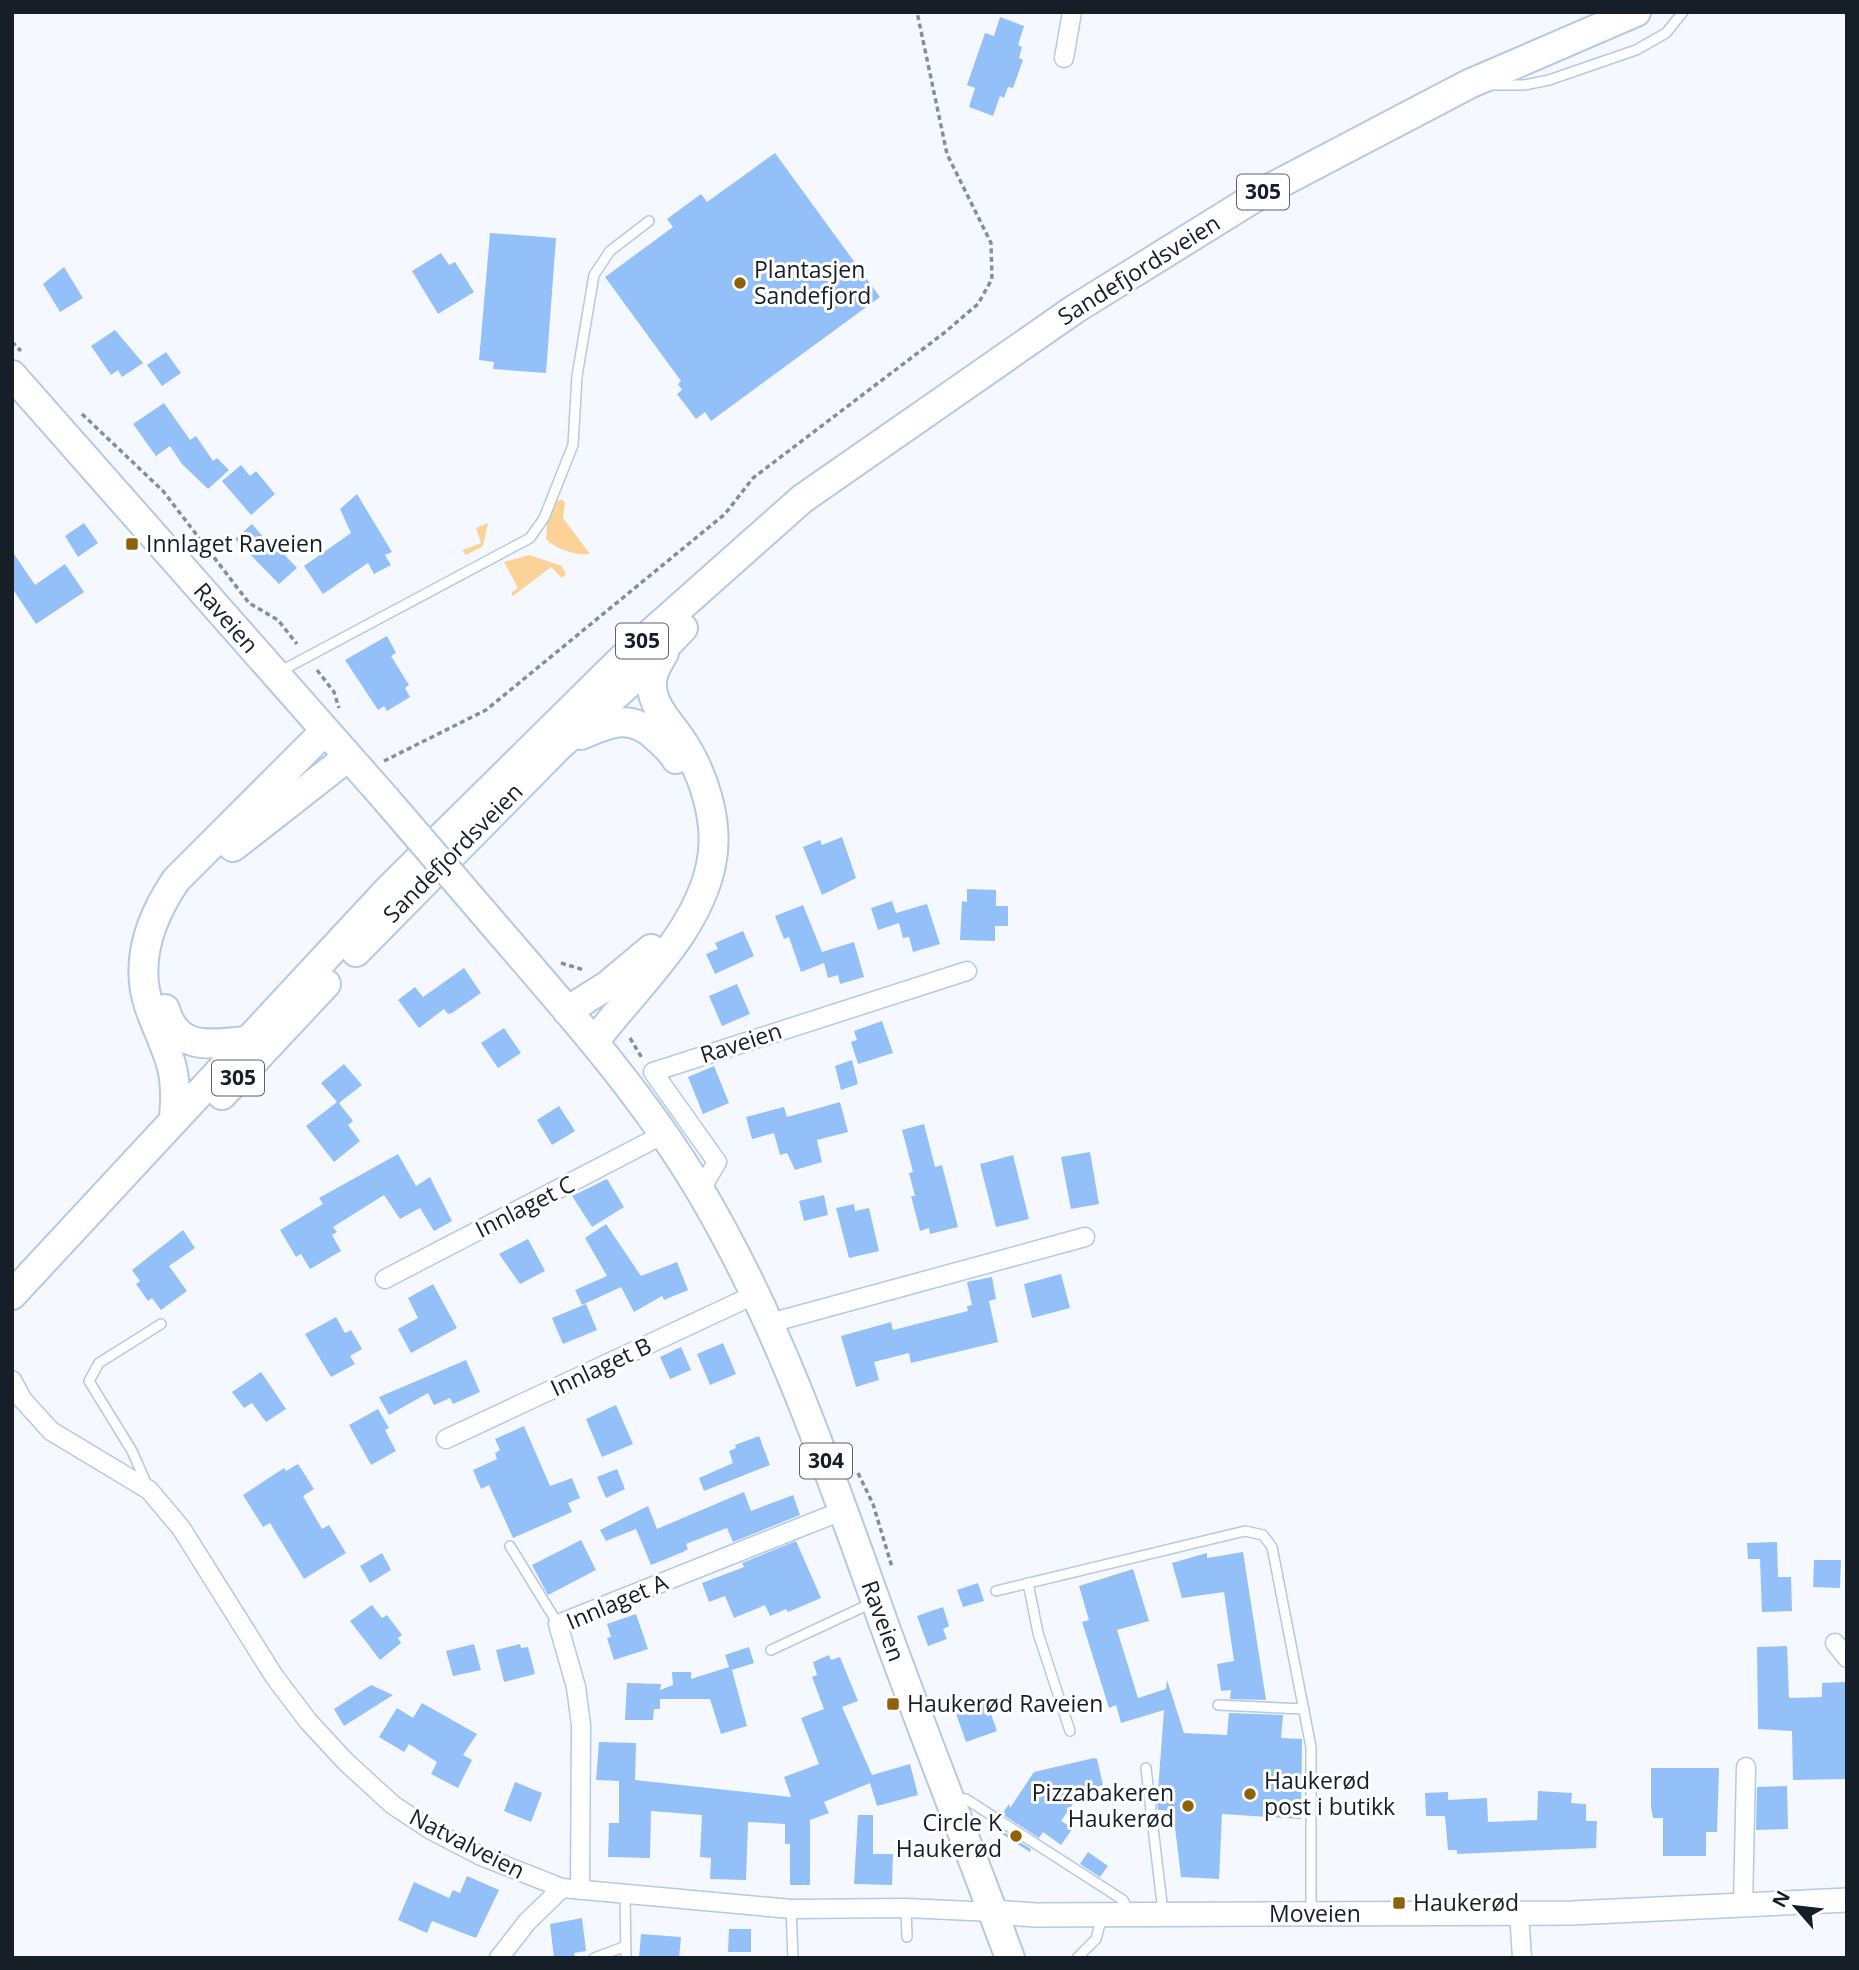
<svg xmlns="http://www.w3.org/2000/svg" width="1859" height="1970" font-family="'Open Sans',sans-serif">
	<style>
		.green { fill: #fbd398 }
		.building { fill: #94c0f9 }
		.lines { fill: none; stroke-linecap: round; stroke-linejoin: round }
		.service-casing { stroke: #b4c9e4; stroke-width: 12 }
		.minor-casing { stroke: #b4c9e4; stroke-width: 21 }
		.tertiary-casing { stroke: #b4c9e4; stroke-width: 26 }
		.primary-casing { stroke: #b4c9e4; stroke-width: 32 }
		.path { stroke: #888e96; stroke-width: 3.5; stroke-dasharray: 5 3.5; stroke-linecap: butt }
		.service { stroke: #fff; stroke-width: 9 }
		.minor { stroke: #fff; stroke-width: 18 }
		.tertiary { stroke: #fff; stroke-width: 23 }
		.primary { stroke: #fff; stroke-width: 28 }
		.primary-bridge-casing { stroke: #b4c9e4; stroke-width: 32; stroke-linecap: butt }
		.primary-bridge { stroke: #fff; stroke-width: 28 }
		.poi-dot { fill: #8e6208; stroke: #fff; stroke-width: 2.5 }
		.labels { text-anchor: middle; stroke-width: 6; stroke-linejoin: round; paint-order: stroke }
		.shield { fill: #fff; stroke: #5c6268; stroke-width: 2 }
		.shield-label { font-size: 21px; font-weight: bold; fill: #161e28 }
		.poi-label { font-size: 23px; fill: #161e28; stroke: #fff; text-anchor: start }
		.street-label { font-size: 23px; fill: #161e28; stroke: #fff }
	</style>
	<rect width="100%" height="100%" fill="#f5f9ff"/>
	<path class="green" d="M 562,499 L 565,503 L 563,518 L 590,554 C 577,556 555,549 546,539 L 547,525 L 556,502 Z
		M 488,523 L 483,546 L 466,555 L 462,550 L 481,543 L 476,528 Z
		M 529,555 L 562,566 L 566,574 L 562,578 L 551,567 L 513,596 L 511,593 L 518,588 L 504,562 Z"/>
	<path class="building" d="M 1000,17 L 1024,26 L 1018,45 L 1022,47 L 1019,58 L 1023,60 L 1013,88 L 1008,87 L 1004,98 L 1000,96 L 993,116 L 969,107 L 975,88 L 967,85 L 985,33 L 994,36 Z
		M 775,153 L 880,297 L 711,421 L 705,412 L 696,419 L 677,394 L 682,390 L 678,384 L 681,381 L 605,277 L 673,227 L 667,219 L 701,194 L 707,202 Z
		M 490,233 L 556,238 L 546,373 L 493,369 L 494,362 L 479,360 Z
		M 441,253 L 449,265 L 455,262 L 474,292 L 438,314 L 412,271 Z
		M 64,267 L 83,298 L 60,312 L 43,284 Z
		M 115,330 L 143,363 L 122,377 L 118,370 L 111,375 L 91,346 Z
		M 166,352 L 181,373 L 162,386 L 147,365 Z
		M 164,403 L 190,440 L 196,436 L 213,461 L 217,458 L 229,470 L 208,489 L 182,464 L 170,446 L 156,456 L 133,424 Z
		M 241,465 L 250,476 L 256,471 L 275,494 L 251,515 L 222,481 Z
		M 357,494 L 392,552 L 385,555 L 391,565 L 374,574 L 368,563 L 323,594 L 304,566 L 351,533 L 340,509 Z
		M 84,523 L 98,543 L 78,557 L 65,536 Z
		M 252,524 L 276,552 L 280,550 L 297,568 L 279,584 L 235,539 Z
		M 12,551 L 35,585 L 65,564 L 84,592 L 36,624 L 12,588 Z
		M 387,636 L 396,653 L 391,656 L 409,685 L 405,688 L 410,697 L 387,711 L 384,706 L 378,710 L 345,660 Z
		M 842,837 L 856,878 L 822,895 L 803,847 L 820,840 L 822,845 Z
		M 967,889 L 996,890 L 996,906 L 1008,906 L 1008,926 L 995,926 L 995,941 L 960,940 L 962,901 L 967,902 Z
		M 892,901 L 896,913 L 927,904 L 940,944 L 913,952 L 909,937 L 903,938 L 899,923 L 878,930 L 871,908 Z
		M 803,905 L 822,952 L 854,942 L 864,977 L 840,984 L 838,975 L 828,978 L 824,963 L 801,972 L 789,937 L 784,939 L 775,916 Z
		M 743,931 L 754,956 L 715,974 L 706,954 L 718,949 L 715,943 Z
		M 464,968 L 481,993 L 452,1013 L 448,1014 L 444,1009 L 419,1028 L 398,1000 L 415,987 L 423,997 Z
		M 737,984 L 750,1014 L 722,1026 L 709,996 Z
		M 882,1021 L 893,1053 L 858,1064 L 851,1042 L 857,1040 L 854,1031 Z
		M 504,1028 L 521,1053 L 498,1068 L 481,1043 Z
		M 852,1060 L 858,1084 L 841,1090 L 835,1066 Z
		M 344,1064 L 362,1085 L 339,1103 L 353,1121 L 348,1125 L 360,1141 L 334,1162 L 306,1126 L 337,1102 L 321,1083 Z
		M 714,1066 L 729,1103 L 703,1114 L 688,1077 Z
		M 840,1102 L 848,1132 L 817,1140 L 822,1162 L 795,1170 L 787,1153 L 780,1155 L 774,1133 L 752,1139 L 746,1117 L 784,1107 L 787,1117 Z
		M 559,1106 L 575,1131 L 552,1145 L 537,1120 Z
		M 924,1124 L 935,1167 L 942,1165 L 958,1227 L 930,1234 L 929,1228 L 920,1231 L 911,1196 L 915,1196 L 909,1173 L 913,1172 L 902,1130 Z
		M 1090,1152 L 1099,1204 L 1071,1209 L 1061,1157 Z
		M 398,1154 L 416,1186 L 430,1177 L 452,1221 L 434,1231 L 420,1208 L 400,1219 L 384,1195 L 333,1227 L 337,1232 L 332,1235 L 341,1251 L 310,1269 L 301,1254 L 296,1257 L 280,1230 L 323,1204 L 319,1198 Z
		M 1013,1155 L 1029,1219 L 996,1227 L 980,1164 Z
		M 607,1179 L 624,1207 L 592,1227 L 572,1196 Z
		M 824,1195 L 828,1215 L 804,1221 L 799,1201 Z
		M 854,1204 L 855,1211 L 869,1208 L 879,1251 L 849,1258 L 836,1208 Z
		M 606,1224 L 641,1276 L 677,1262 L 688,1290 L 664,1300 L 662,1296 L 634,1312 L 621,1287 L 582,1305 L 575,1290 L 607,1276 L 585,1238 Z
		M 183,1230 L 195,1248 L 169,1266 L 187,1291 L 161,1310 L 152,1298 L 148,1301 L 136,1284 L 140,1281 L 132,1270 Z
		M 528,1239 L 545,1271 L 520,1284 L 499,1254 Z
		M 1061,1274 L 1070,1308 L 1032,1318 L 1024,1284 Z
		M 992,1277 L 996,1299 L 989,1301 L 998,1342 L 911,1363 L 909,1353 L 874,1362 L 879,1380 L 856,1387 L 841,1336 L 891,1322 L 893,1330 L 968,1311 L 967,1306 L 972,1305 L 967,1282 Z
		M 433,1284 L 457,1328 L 411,1353 L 398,1329 L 418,1318 L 408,1298 Z
		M 586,1304 L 597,1330 L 563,1344 L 552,1318 Z
		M 336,1317 L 345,1333 L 351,1330 L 362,1349 L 350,1356 L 355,1364 L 331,1377 L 305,1334 Z
		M 723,1343 L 736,1374 L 710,1385 L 697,1354 Z
		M 681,1347 L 691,1370 L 670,1379 L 660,1357 Z
		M 466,1360 L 480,1392 L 453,1404 L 450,1398 L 434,1405 L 428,1393 L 389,1415 L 379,1397 Z
		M 261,1372 L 286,1409 L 266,1422 L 252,1403 L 244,1408 L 232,1392 Z
		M 616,1405 L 633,1444 L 602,1457 L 586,1419 Z
		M 378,1409 L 389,1428 L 385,1430 L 396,1451 L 371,1465 L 349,1425 Z
		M 524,1426 L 550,1486 L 572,1478 L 580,1498 L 568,1503 L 572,1512 L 513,1538 L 489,1485 L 481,1489 L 473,1470 L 497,1459 L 495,1453 L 500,1450 L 495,1439 Z
		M 759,1436 L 770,1465 L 704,1491 L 699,1478 L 733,1463 L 729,1451 L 736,1448 L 735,1445 Z
		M 298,1464 L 314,1489 L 303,1496 L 322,1529 L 329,1525 L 346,1553 L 304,1579 L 270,1523 L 263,1527 L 243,1495 L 284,1468 L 286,1471 Z
		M 617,1469 L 625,1489 L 606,1498 L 597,1477 Z
		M 744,1492 L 751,1511 L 793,1495 L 800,1515 L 733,1542 L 727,1528 L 686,1544 L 688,1549 L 683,1552 L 651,1565 L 636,1529 L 606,1541 L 600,1530 L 648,1506 L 657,1529 Z
		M 581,1540 L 596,1570 L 548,1595 L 532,1565 Z
		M 796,1541 L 821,1598 L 788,1612 L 786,1609 L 770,1616 L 765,1605 L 734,1618 L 725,1596 L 709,1602 L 702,1583 L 744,1567 L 742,1563 Z
		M 1777,1542 L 1778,1577 L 1791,1577 L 1792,1611 L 1762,1612 L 1760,1559 L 1748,1559 L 1747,1543 Z
		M 1243,1552 L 1266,1700 L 1230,1699 L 1231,1690 L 1221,1691 L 1217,1664 L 1234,1661 L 1224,1592 L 1182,1598 L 1172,1563 L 1207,1553 L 1207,1558 Z
		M 382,1553 L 391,1570 L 370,1583 L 360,1566 Z
		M 1814,1560 L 1841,1560 L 1840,1588 L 1813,1587 Z
		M 1133,1569 L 1149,1621 L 1117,1630 L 1138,1698 L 1166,1689 L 1167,1680 L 1184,1733 L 1227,1735 L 1229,1713 L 1283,1715 L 1281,1738 L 1302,1739 L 1301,1819 L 1222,1814 L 1219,1879 L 1181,1877 L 1173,1811 L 1158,1810 L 1157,1804 L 1164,1710 L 1121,1723 L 1116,1705 L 1109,1708 L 1082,1622 L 1089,1620 L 1079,1586 Z
		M 978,1583 L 984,1601 L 963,1607 L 957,1590 Z
		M 372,1605 L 382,1618 L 387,1615 L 402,1635 L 398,1638 L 401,1643 L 380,1660 L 350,1621 Z
		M 943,1607 L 949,1626 L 943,1629 L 947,1639 L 928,1646 L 917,1616 Z
		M 636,1614 L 648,1649 L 614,1660 L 607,1638 L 611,1637 L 607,1624 Z
		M 474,1644 L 481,1670 L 453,1676 L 446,1651 Z
		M 520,1644 L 521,1648 L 528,1647 L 535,1674 L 504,1682 L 496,1650 Z
		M 1787,1646 L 1789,1698 L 1822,1697 L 1822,1683 L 1845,1682 L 1847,1779 L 1793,1780 L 1792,1731 L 1758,1729 L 1757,1647 Z
		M 749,1647 L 754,1663 L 732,1670 L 747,1726 L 721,1734 L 710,1699 L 660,1699 L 660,1709 L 654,1709 L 653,1720 L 625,1720 L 627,1683 L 661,1684 L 660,1690 L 673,1685 L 672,1672 L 691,1672 L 691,1679 L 729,1667 L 725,1655 Z
		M 829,1655 L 831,1660 L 840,1657 L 858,1701 L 842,1707 L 872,1775 L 910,1764 L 918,1795 L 877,1806 L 870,1783 L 824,1802 L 829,1813 L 810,1820 L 810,1885 L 790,1885 L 790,1844 L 785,1844 L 785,1824 L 748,1822 L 746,1880 L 710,1879 L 711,1858 L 700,1857 L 702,1815 L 651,1811 L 650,1858 L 608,1857 L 609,1823 L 619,1823 L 619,1781 L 596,1780 L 599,1742 L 636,1743 L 635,1780 L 791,1797 L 784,1777 L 819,1764 L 801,1718 L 824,1709 L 812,1677 L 817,1675 L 813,1662 Z
		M 371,1685 L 393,1695 L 344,1726 L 334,1709 Z
		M 985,1697 L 997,1731 L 966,1742 L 954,1708 Z
		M 422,1703 L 477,1734 L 463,1755 L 472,1760 L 458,1788 L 431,1774 L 437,1762 L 409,1744 L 404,1752 L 379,1737 L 397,1708 L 413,1718 Z
		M 1094,1758 L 1097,1759 L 1103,1785 L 1081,1792 L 1061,1821 L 1073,1828 L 1061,1845 L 1043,1832 L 1039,1838 L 1002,1814 L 1009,1804 L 1010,1808 L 1034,1772 Z
		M 1651,1768 L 1719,1768 L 1717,1832 L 1706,1832 L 1706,1856 L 1663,1856 L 1663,1818 L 1653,1818 L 1651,1807 Z
		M 515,1782 L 542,1793 L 531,1822 L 504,1811 Z
		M 1787,1786 L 1788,1829 L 1756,1830 L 1757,1787 Z
		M 1538,1791 L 1572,1793 L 1571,1803 L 1586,1804 L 1586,1821 L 1597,1821 L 1596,1848 L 1457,1854 L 1457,1850 L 1448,1850 L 1445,1816 L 1426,1816 L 1425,1793 L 1448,1792 L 1448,1800 L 1487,1798 L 1488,1822 L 1537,1820 Z
		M 858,1815 L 873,1815 L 873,1854 L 893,1854 L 892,1885 L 854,1884 Z
		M 994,1826 L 1031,1849 L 1030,1852 L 993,1828 Z
		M 1088,1852 L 1108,1866 L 1100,1877 L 1080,1864 Z
		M 467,1876 L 499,1890 L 476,1938 L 432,1921 L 427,1933 L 398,1920 L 414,1882 L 449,1898 L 453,1890 L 460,1893 Z
		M 582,1918 L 586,1951 L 574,1953 L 575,1958 L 554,1958 L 550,1924 Z
		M 729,1929 L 751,1929 L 751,1952 L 728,1952 Z
		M 641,1934 L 681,1937 L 679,1958 L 639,1958 Z"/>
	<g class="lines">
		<defs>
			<path id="service" d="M 1492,85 L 1524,85 L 1549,80 L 1636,50 L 1666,33 L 1683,12
				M 279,672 L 530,538 L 544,518 L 573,445 L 577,376 L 594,275 L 610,251 L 649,221
				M 147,1485 L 132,1451 L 89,1381 L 99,1363 L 161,1324
				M 510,1546 L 558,1624
				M 1028,1583 L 1038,1633 L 1070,1731
				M 996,1591 L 1245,1531 L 1263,1535 L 1272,1547 L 1311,1747 L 1311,1913
				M 771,1650 L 874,1602
				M 1218,1705 L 1304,1709
				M 1146,1768 L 1163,1912
				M 953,1798 L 966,1799 L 1123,1900 L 1129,1913
				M 625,1896 L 626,1958
				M 906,1908 L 907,1937
				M 791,1909 L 793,1958
				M 594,1958 L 626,1946
				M 1077,1958 L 1096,1939 L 1102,1916"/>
			<path id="minor" d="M 1064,58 L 1072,12
				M 700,1191 L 717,1162 L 653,1072 L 967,971
				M 385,1279 L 664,1134
				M 770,1323 L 1085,1237
				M 12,1380 L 22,1399 L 51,1431 L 149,1490 L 181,1528 L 274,1676 L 308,1721 L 346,1762 L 393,1805 L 431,1830 L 481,1856 L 562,1888 L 791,1909 L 906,1908 L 993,1912
				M 446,1439 L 756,1294
				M 1835,1643 L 1847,1658
				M 580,1890 L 581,1725 L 576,1687 L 558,1624 L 844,1510
				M 1743,1906 L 1746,1767
				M 1519,1913 L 1522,1958
				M 499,1958 L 527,1922 L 562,1888"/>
			<path id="tertiary" d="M 993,1912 L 1035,1915 L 1572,1913 L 1847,1900"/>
			<path id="primary" d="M 12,375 L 385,798
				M 581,735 C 610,722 632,713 657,738 C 664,744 671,750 676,759
				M 233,847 L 348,757
				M 482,911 C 558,1000 638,1087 698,1187 C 776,1317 825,1459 876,1602 C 918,1721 966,1839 1010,1958
				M 356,952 L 559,746 L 638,675 L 683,628
				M 165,1009 C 177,1052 211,1044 246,1041
				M 567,1011 L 608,985 L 651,949
				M 594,1042 C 636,986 696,935 711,865 C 720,823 704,773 680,738 C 670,723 653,707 652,687 C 651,674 657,665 664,653
				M 222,1095 L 326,984
				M 174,1118 C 179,1063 166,1054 149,1006 C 134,961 151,917 176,880 L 325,731
				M 12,1295 L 389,889 L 623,658 L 802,499 L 1075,309 L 1265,191 L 1469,84 L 1636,12"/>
		</defs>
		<use href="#service" class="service-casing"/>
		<use href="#minor" class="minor-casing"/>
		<use href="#tertiary" class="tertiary-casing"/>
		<use href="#primary" class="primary-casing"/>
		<path class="path" d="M 12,342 L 21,351
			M 82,414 L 163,491 L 249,603 L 278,620 L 297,644
			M 317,670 L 334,692 L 339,708
			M 384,761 L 486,710 L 725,514 L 753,478 L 944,333 L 978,304 L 992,279 L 991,243 L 947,154 L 917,12
			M 561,963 L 584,970
			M 630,1038 L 642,1058
			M 858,1473 L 873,1504 L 892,1567"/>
		<use href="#service" class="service"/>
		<use href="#minor" class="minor"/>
		<use href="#tertiary" class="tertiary"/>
		<use href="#primary" class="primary"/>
		<defs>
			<path id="primary-bridge" d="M 385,798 L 482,911"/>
		</defs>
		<use href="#primary-bridge" class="primary-bridge-casing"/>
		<use href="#primary-bridge" class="primary-bridge"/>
	</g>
	<g class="poi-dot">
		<circle cx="740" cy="283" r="7"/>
		<rect x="125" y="537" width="14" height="14" rx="3.5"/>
		<rect x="886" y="1697" width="14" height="14" rx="3.5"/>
		<circle cx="1250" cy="1794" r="7"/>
		<circle cx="1188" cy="1806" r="7"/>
		<circle cx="1016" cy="1836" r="7"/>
		<rect x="1392" y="1896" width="14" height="14" rx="3.5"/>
	</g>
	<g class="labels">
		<g class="shield">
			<rect x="1237" y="174.5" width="52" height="35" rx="5"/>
			<rect x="616" y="623.5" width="52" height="35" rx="5"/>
			<rect x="212" y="1060.5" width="52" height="35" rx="5"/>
			<rect x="800" y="1443.5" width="52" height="35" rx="5"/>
		</g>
		<g class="shield-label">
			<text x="1263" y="199">305</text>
			<text x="642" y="648">305</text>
			<text x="238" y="1085">305</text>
			<text x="826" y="1468">304</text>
		</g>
		<g class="poi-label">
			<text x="754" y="278">Plantasjen<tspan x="754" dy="26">Sandefjord</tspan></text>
			<text x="146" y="552">Innlaget Raveien</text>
			<text x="907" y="1712">Haukerød Raveien</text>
			<text x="1264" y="1789">Haukerød<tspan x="1264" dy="26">post i butikk</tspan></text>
			<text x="1174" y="1801" text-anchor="end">Pizzabakeren<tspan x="1174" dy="26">Haukerød</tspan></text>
			<text x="1002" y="1831" text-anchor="end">Circle K<tspan x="1002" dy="26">Haukerød</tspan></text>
			<text x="1413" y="1911">Haukerød</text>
		</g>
		<g class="street-label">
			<text transform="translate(1139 270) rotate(-32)" y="8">Sandefjordsveien</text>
			<text transform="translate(226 618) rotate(49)" y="8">Raveien</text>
			<text transform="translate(453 853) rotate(-45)" y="8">Sandefjordsveien</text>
			<text transform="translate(741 1043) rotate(-18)" y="8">Raveien</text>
			<text transform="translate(525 1207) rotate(-27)" y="8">Innlaget C</text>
			<text transform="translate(601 1367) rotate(-25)" y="8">Innlaget B</text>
			<text transform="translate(617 1602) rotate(-23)" y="8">Innlaget A</text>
			<text transform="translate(883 1621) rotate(70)" y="8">Raveien</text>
			<text transform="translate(467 1844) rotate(27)" y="8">Natvalveien</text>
			<text x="1315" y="1922">Moveien</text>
		</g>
	</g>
	<rect width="1859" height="1970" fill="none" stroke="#161e28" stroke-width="28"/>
	<g transform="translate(1796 1907) rotate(298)" stroke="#ffffff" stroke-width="5" paint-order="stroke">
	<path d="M0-5L12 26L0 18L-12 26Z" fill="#161e28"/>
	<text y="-10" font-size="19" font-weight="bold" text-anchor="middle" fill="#161e28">N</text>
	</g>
</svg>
